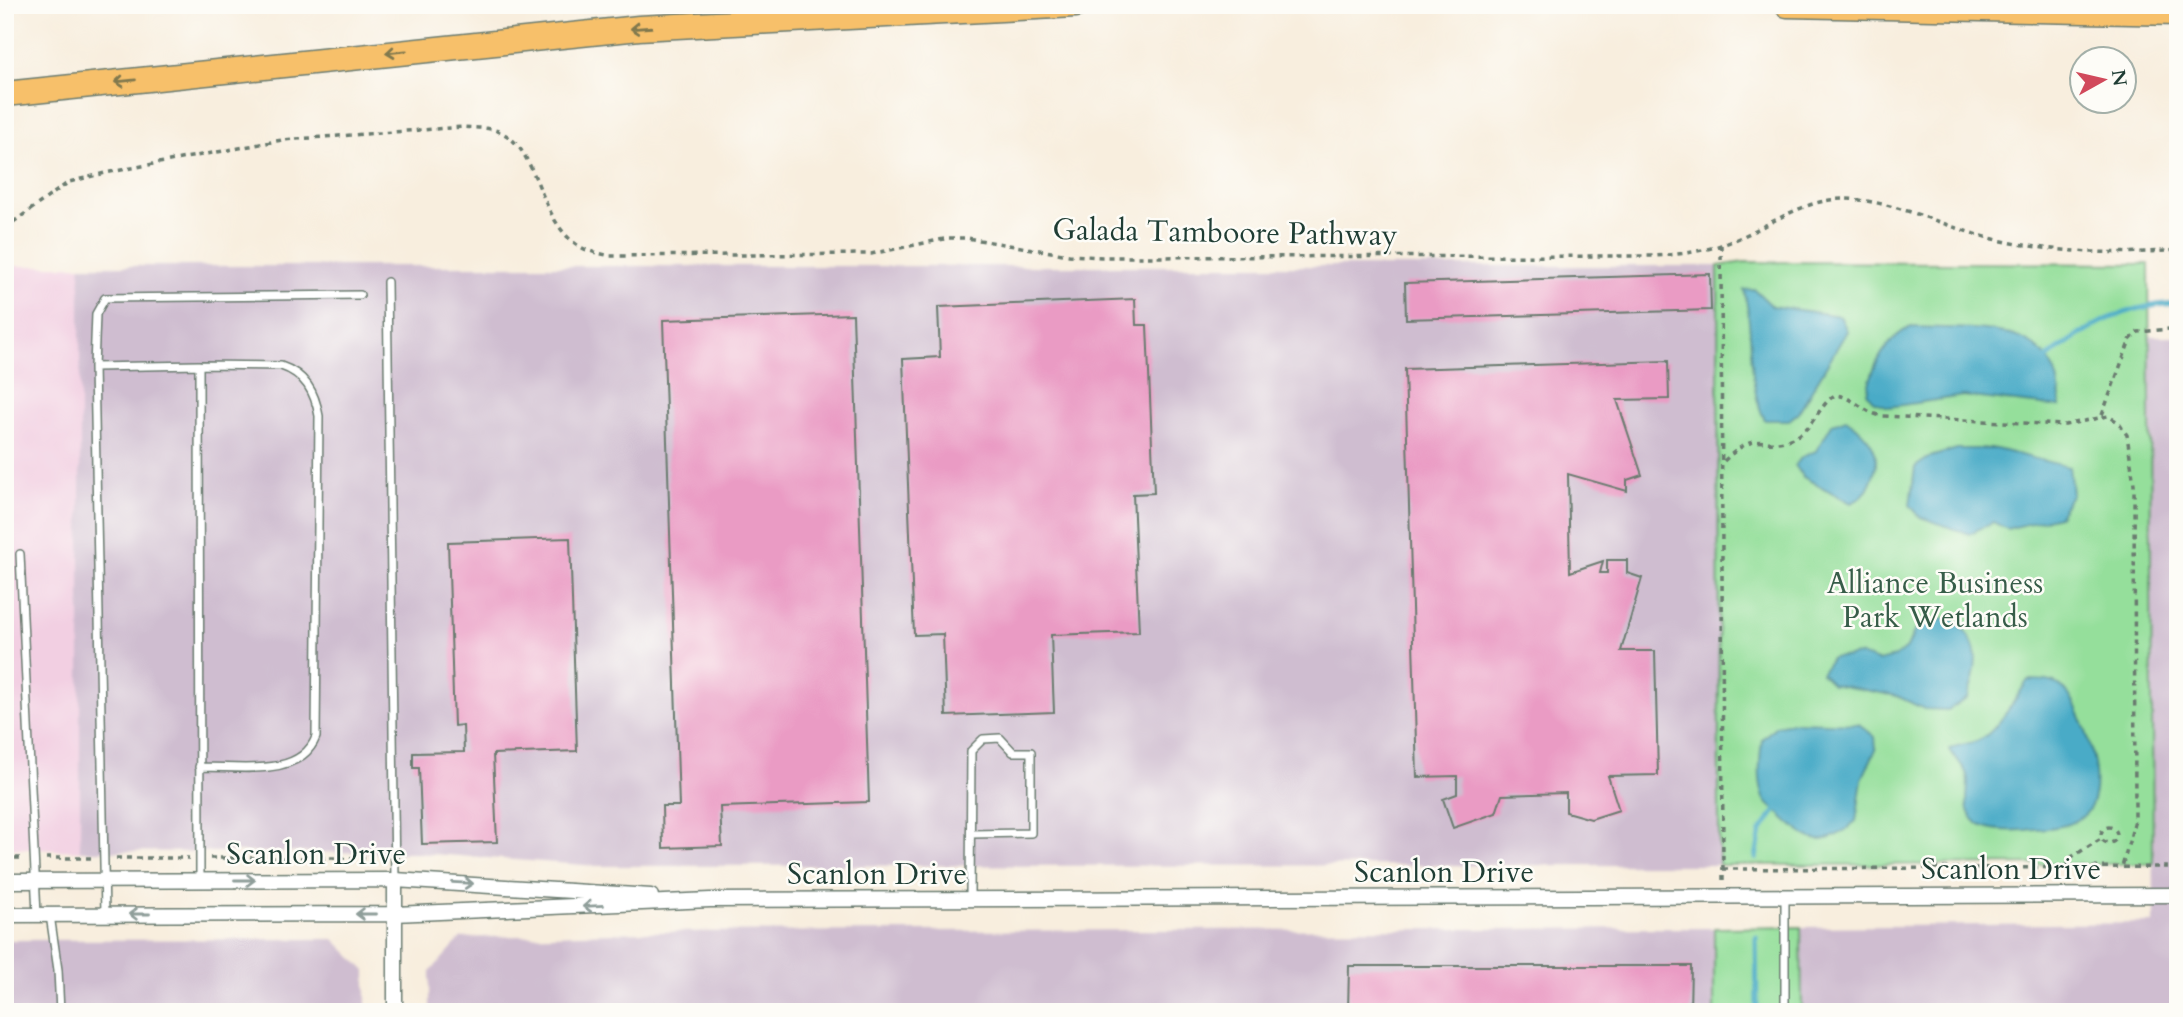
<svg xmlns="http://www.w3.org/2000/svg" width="2183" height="1017" font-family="Cardo,serif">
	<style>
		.built { fill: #f2cfe2 }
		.industrial { fill: #cfbdd0 }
		.green { fill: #95df9b; stroke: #5a8e68; stroke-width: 2 }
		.water { fill: #48abc7; stroke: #34747e; stroke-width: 2 }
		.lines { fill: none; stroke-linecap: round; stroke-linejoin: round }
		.stream { stroke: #48abc7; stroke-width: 5 }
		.building { fill: #ea9bc4 }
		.lane-casing { stroke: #6b7b70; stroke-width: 10 }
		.street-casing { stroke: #6b7b70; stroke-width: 17 }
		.highway-casing { stroke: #6b7b70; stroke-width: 27 }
		.path { stroke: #6b7b70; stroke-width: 3.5; stroke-dasharray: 5 5; stroke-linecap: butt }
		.lane { stroke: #fff; stroke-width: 7 }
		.street { stroke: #fff; stroke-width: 14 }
		.highway { stroke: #f7c06b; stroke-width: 24 }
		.oneway { stroke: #80784d }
		.oneway2 { stroke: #8f9e9a }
		.labels { text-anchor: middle; stroke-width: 5; stroke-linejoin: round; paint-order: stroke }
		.street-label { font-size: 30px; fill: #1f3d34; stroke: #fdfcf7 }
		.park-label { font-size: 30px; fill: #375d49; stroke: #fdfcf7 }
	</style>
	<rect width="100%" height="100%" fill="#fdfcf7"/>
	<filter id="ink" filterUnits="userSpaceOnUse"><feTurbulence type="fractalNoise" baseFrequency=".0143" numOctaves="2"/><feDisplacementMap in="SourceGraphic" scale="14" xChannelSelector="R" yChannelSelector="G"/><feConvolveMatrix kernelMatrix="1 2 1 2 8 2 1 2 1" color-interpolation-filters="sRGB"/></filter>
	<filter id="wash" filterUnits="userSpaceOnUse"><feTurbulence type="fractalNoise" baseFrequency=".00686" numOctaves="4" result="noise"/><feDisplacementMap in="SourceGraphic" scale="28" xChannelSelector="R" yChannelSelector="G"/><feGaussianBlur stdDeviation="1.57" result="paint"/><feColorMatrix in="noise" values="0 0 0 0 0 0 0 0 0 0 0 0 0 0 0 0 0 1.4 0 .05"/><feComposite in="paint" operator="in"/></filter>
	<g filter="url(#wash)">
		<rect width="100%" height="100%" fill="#f8eede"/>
		<path class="built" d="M 5,266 L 80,266 L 80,851 L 5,848 Z"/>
		<path class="industrial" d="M 80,266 L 1718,266 L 1719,865 L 597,866 L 419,853 L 80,851 Z
			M 2150,336 L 2178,336 L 2178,1012 L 1802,1012 L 1801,927 L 2154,923 Z
			M 1714,928 L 1714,1012 L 430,1012 L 430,972 L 461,938 L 643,932 Z
			M 334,939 L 366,971 L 366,1012 L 5,1012 L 5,940 Z"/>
		<path class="green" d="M 1744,262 L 2149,264 L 2153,864 L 1719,865 L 1718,266 Z
			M 1801,927 L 1802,1012 L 1714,1012 L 1714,928 Z"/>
		<path class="water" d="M 1754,289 L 1772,306 L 1840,316 L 1847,331 L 1798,413 L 1789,420 L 1765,420 C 1746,384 1755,332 1744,290 Z
			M 1911,327 C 1973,330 2063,318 2060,407 L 1963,396 L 1889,407 L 1874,402 L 1867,393 C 1872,367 1886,338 1911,327 Z
			M 1846,419 C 1868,434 1884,452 1872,479 C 1867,491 1863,498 1851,503 L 1803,477 L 1795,465 L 1802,457 L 1816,451 L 1832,424 Z
			M 1957,449 L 1996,449 L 2069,467 L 2072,493 L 2059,516 L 2007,529 L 1993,522 L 1969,534 L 1920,517 L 1910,505 L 1915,467 L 1930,457 Z
			M 1950,618 C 1982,641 1980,664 1967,698 L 1948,710 L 1924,709 L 1897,696 L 1832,684 L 1821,673 L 1831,658 L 1860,655 L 1878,661 L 1895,657 L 1907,648 L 1914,632 L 1925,622 Z
			M 2028,680 C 2042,680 2058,680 2067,692 C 2085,716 2112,796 2082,817 C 2065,829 2046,828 2026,830 C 2011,831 1986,832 1975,821 C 1960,806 1971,792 1967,775 C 1964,765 1954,758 1950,749 C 1960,743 1967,745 1977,741 C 1995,735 2017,696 2028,680 Z
			M 1797,722 L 1859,724 L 1875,737 L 1876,749 L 1862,779 L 1856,822 C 1822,849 1812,844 1783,817 C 1777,811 1767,806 1764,798 C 1757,779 1760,759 1762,739 L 1776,726 Z"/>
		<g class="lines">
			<path class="stream" d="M 2047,358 C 2089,325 2123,306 2178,303
				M 1756,858 L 1761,831 L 1779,806
				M 1756,937 L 1757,1012"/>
		</g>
		<g id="blocks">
			<path class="building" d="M 1710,274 L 1711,310 L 1406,319 L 1405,283 Z
				M 1135,299 L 1136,325 L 1147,325 L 1154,493 L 1133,494 L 1139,632 L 1051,635 L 1054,712 L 946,716 L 943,634 L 914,635 L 903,359 L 940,357 L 938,307 Z
				M 853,314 L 869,802 L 720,807 L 722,846 L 663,848 L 662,806 L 679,806 L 663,320 Z
				M 1668,361 L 1669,399 L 1617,400 L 1642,475 L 1627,480 L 1627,491 L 1568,474 L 1570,572 L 1603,561 L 1600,573 L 1607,573 L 1607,560 L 1627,560 L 1627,573 L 1642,578 L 1621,651 L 1655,651 L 1658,775 L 1608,776 L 1619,810 L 1591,819 L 1566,812 L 1566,793 L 1502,795 L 1496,813 L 1453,828 L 1443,799 L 1457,794 L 1457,776 L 1417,777 L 1405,369 Z
				M 570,538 L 577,751 L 493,754 L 497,842 L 422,844 L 419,768 L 413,768 L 413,753 L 464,752 L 463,725 L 454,726 L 448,542 Z
				M 1349,966 L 1691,966 L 1690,1012 L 1348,1012 Z"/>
		</g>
	</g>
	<g filter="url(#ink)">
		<use href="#blocks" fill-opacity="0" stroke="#6b7b70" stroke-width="2"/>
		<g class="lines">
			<defs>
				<path id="lane" d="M 387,282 L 395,880
					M 94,367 L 96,314 L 105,298 L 360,295
					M 20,554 L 37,915
					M 199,767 C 237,766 300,779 316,737 L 319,416 C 315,392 305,374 281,366 L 199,365
					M 1785,897 L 1785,1012
					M 970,899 L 971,751 L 983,739 L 1000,738 L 1013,752 L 1031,752 L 1031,833 L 971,834
					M 105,914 L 94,367 L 199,365 L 200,880
					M 50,915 L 58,970 L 60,1012"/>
				<path id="street" d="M 395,880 L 395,1012
					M 5,881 L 395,880 L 651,896
					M 5,915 L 395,914 L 710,900 L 2178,895"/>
				<path id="highway" d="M 1787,5 L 2178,13
					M 5,94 L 639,28 L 1076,5"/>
			</defs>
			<use href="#lane" class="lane-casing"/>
			<use href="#street" class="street-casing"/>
			<use href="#highway" class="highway-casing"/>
			<path class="path" d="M 5,228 L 69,182 L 105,173 L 282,140 L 463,127 C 475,128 489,127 500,132 C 539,148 538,221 579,246 C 588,252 599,253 610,256 L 871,254 L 949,238 L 967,238 L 1069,255 L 1102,257 L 1653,256 C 1675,255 1700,252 1721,245 C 1762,232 1799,199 1844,199 C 1897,200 1947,229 1998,240 C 2056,253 2119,255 2178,250
				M 1721,245 L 1723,884
				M 2102,415 L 2130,340 L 2138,332 L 2178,328
				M 1724,461 C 1759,427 1761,451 1793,438 C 1813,430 1818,406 1835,395 C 1854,396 1864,414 1883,416 L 2065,425 L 2108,416 L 2118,422 L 2127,435 L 2134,484 L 2135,820 L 2122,867
				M2101 835a8 8 0 1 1 16 0a8 8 0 1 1-16 0Z
				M 5,858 L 24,858
				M 46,858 L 94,858
				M 116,858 L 189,858
				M 210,858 L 373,858
				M 2066,867 L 2070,858 L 2101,839
				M 1723,869 L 2178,867"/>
			<use href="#lane" class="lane"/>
			<use href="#street" class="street"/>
			<use href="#highway" class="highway"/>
		</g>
		<defs><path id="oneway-shaft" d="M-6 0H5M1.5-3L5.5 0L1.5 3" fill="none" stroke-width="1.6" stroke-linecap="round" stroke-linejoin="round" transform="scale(1.75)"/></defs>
		<g class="oneway">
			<use href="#oneway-shaft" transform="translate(641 28) rotate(176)"/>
			<use href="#oneway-shaft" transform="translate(396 52) rotate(174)"/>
			<use href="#oneway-shaft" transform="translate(125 81) rotate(174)"/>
		</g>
		<g class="oneway2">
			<use href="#oneway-shaft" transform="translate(245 880)"/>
			<use href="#oneway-shaft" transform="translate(463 883) rotate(3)"/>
			<use href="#oneway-shaft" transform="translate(593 906) rotate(177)"/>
			<use href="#oneway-shaft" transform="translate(139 914) rotate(180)"/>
			<use href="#oneway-shaft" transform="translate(366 914) rotate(180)"/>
		</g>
	</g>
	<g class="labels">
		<g class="street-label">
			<text transform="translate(1225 232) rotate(1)" y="10">Galada Tamboore Pathway</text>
			<text x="316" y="864">Scanlon Drive</text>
			<text x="2011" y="879">Scanlon Drive</text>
			<text x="1444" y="882">Scanlon Drive</text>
			<text x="877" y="884">Scanlon Drive</text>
		</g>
		<g class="park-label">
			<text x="1935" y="593">Alliance Business<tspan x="1935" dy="34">Park Wetlands</tspan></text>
		</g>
	</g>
	<rect width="2183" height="1017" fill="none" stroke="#fdfcf7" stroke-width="28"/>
	<g transform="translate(2103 80) rotate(82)"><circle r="33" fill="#fdfcf7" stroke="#a4b0a9" stroke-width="2"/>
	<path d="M0-5L12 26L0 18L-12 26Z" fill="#d1495b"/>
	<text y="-10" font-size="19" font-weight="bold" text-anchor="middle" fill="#1f3d34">N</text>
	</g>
</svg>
